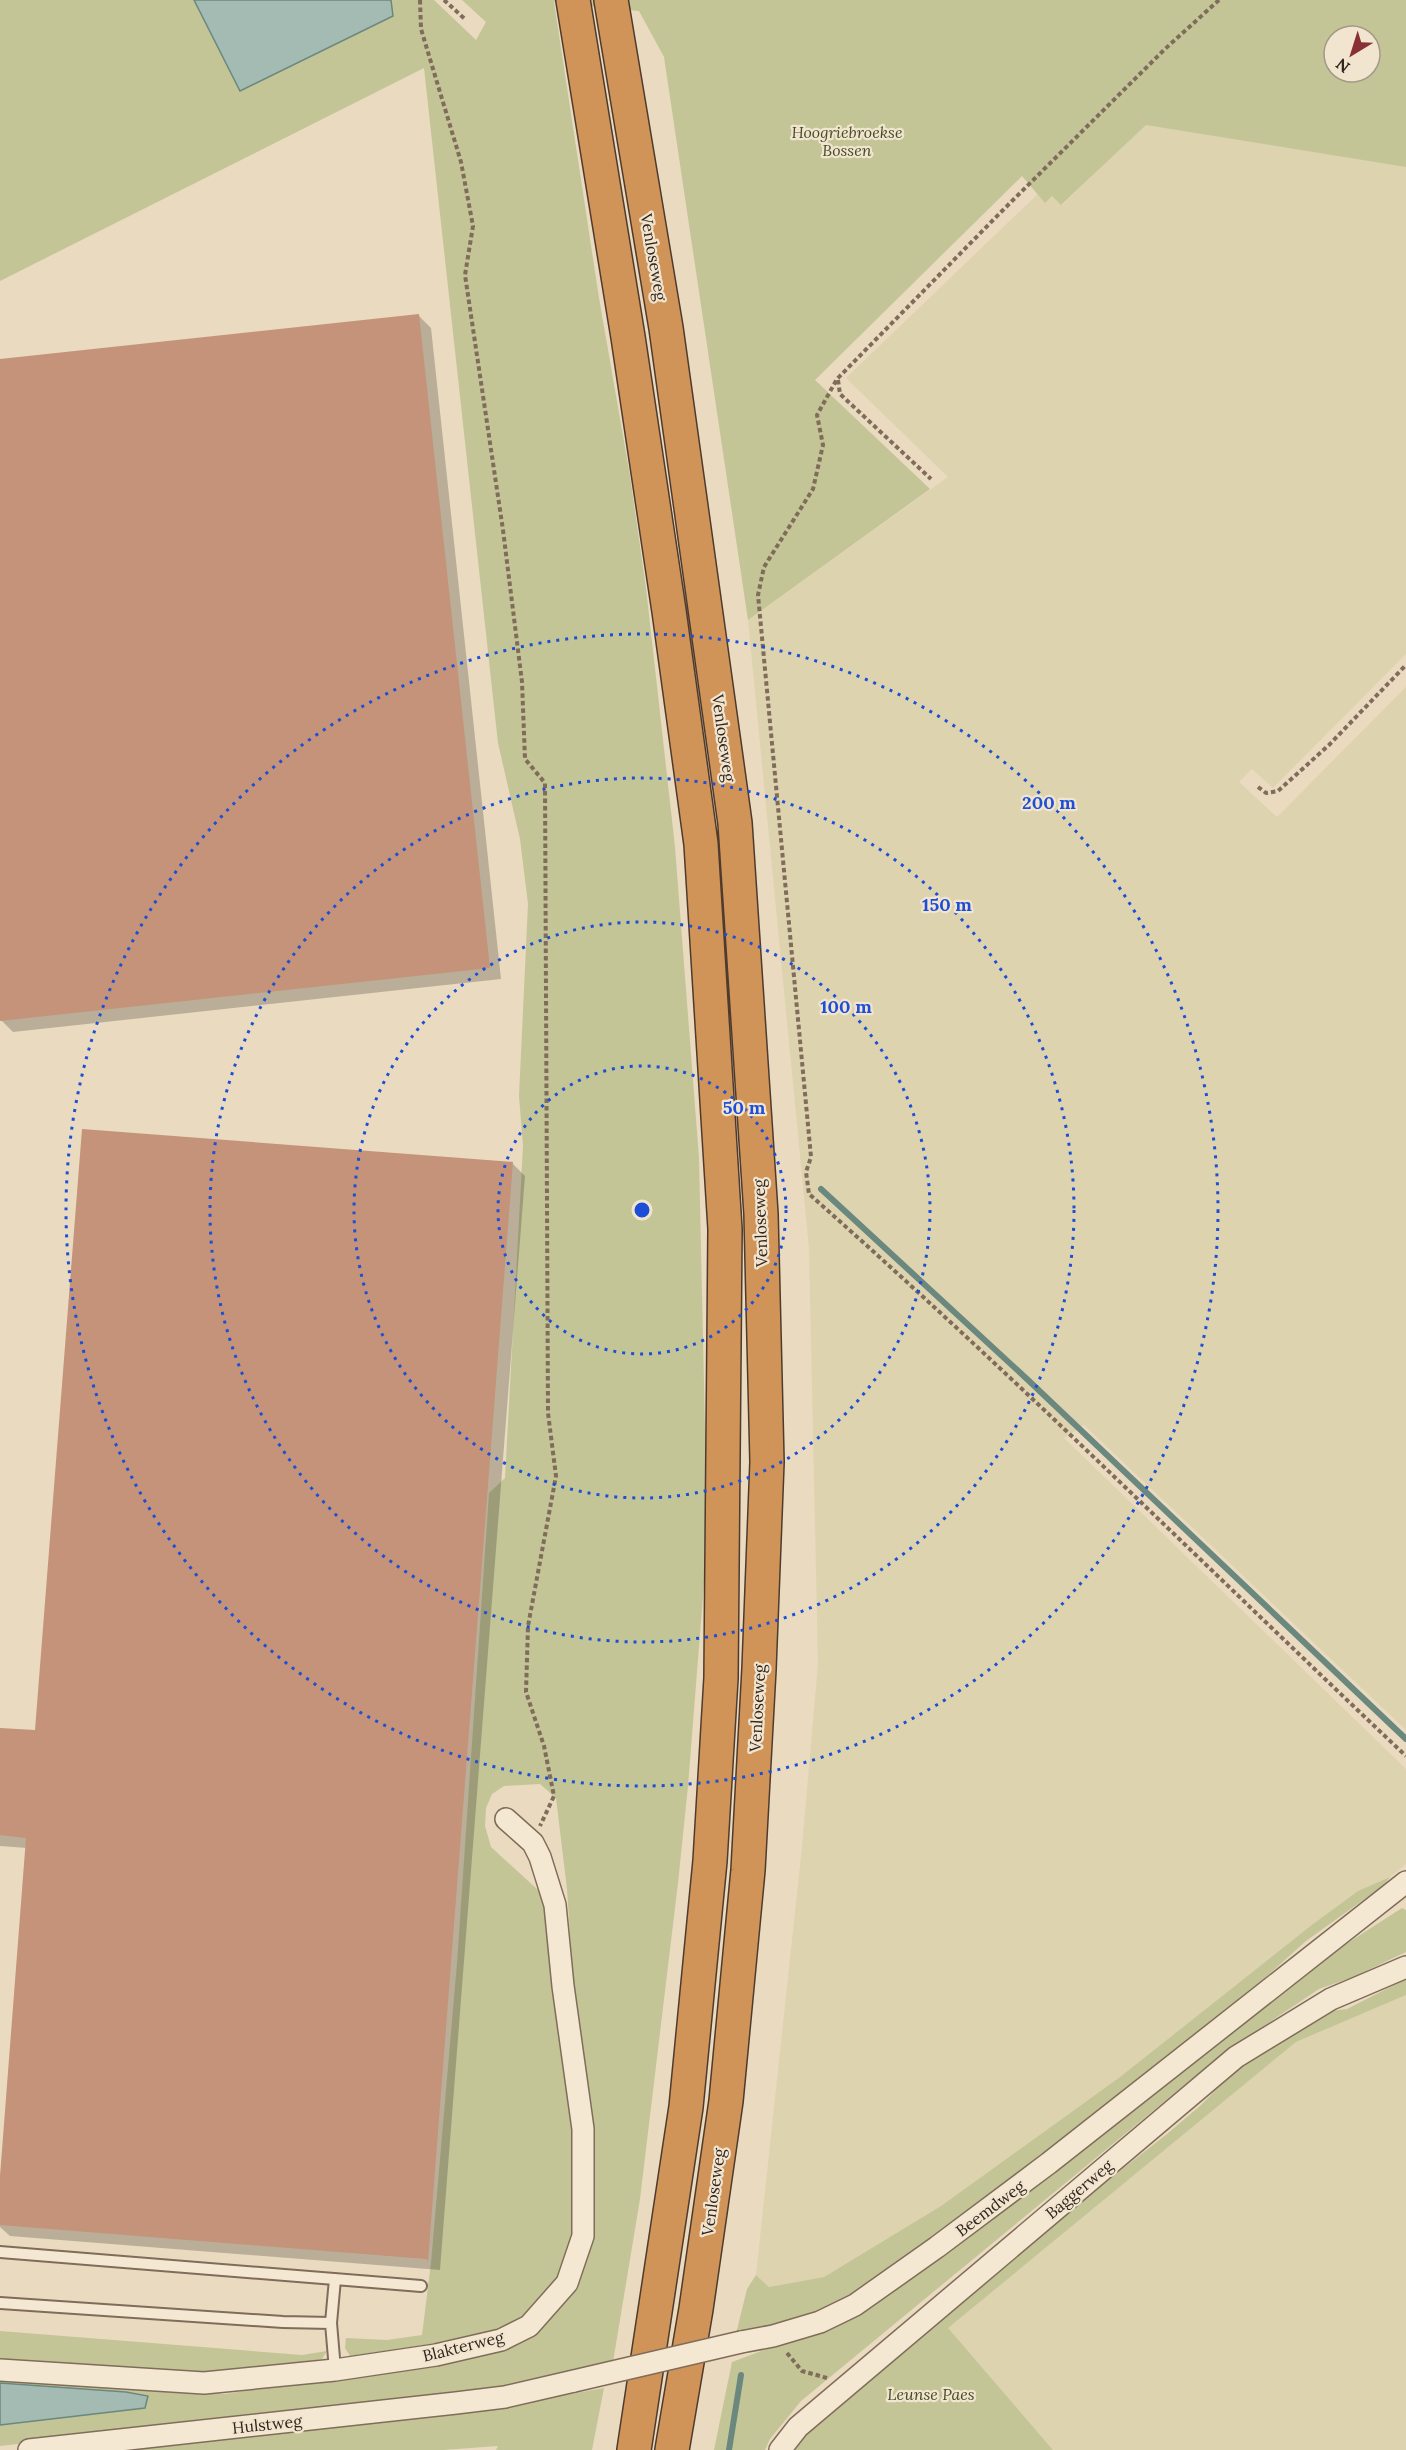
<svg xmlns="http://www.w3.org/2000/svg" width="1406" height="2450" font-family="Lora,serif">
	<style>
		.farmland { fill: #ded3af }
		.green { fill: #c3c596; fill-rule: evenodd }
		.water { fill: #a3bbb2; stroke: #6b887f; stroke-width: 1.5 }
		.shadow { fill: #0003 }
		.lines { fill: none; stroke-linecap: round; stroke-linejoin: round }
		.stream { stroke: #6b887f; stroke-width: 6 }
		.building { fill: #c49379 }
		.lane-casing { stroke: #806c5a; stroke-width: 14 }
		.street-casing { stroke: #806c5a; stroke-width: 24 }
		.highway-casing { stroke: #4e3b2e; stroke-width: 36 }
		.path { stroke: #806c5a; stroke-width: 4; stroke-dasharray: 4.5 3; stroke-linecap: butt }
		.lane { stroke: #f5e8d2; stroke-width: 10 }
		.street { stroke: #f5e8d2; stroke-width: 21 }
		.highway { stroke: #d19458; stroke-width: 33 }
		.street-bridge-casing { stroke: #806c5a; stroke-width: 24; stroke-linecap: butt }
		.street-bridge { stroke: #f5e8d2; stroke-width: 21 }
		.ring { fill: none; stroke: #1d4ed8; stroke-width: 3; stroke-dasharray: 3 6 }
		.labels { text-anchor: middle; stroke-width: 4.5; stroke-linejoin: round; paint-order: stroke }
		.park-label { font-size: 16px; font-style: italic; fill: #454c25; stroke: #f1e5cf }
		.street-label { font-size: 16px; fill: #31251d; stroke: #f1e5cf }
		.centre { fill: #1d4ed8; stroke: #f1e5cf; stroke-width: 3 }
		.ring-label { font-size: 18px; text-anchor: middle; font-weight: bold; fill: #1d4ed8; stroke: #f1e5cf; stroke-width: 4.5; stroke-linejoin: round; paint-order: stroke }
	</style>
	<rect width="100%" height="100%" fill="#e9dac0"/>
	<path class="farmland" d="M 1146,124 L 1406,159 L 1406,654 L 1273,788 L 1252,769 L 1239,782 L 1277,817 L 1406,687 L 1406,1730 L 1084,1425 L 1064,1438 L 1406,1769 L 1406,1864 L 1390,1877 L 1358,1891 L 1313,1924 L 1120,2077 L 941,2206 L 824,2277 L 769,2287 L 756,2275 L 802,1847 L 818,1664 L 809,1248 L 748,620 L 948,477 L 846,378 L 1043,189 L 1062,205 Z
		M 1406,1995 L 1406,2450 L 1053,2450 L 947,2328 L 1296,2042 Z"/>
	<path class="green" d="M 0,0 L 434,0 L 476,40 L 486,22 L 462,0 L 1406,0 L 1406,167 L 1146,125 L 1061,205 L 1052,196 L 1045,203 L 1022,176 L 815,380 L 930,489 L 748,620 L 664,57 L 639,11 L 554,2 L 599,298 L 630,476 L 646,588 L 675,847 L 699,1158 L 706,1474 L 704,1583 L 688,1786 L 678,1883 L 640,2199 L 612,2368 L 498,2391 L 0,2446 L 0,2425 L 145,2408 L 148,2396 L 126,2392 L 0,2383 L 0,2378 L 225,2394 L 318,2380 L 510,2344 L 589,2249 L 595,2214 L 591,2131 L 574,1995 L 567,1889 L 556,1798 L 540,1784 L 504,1786 L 492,1794 L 486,1808 L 485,1826 L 491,1847 L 538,1890 L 548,1916 L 572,2113 L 577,2225 L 561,2278 L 529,2312 L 510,2325 L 479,2337 L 350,2356 L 345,2348 L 346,2338 L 387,2340 L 422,2335 L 431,2263 L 457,1963 L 489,1493 L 505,1478 L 523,1146 L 519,1096 L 528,904 L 520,839 L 498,743 L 424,68 L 0,281 ZM 1334,36 L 1370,36 L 1370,72 L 1334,72 Z
		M 1390,1877 L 1384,1885 L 1306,1941 L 1197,2039 L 959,2220 L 846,2298 L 814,2315 L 735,2338 L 747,2289 L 756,2275 L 769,2287 L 824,2277 L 941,2206 L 1120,2077 L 1313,1924 L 1358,1891 Z
		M 1402,1908 L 1406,1910 L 1406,1952 L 1353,1977 L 1319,1989 L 1222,2054 L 801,2401 L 770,2439 L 765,2450 L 714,2450 L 732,2362 L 806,2334 L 1326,1957 Z
		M 1406,1979 L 1406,1995 L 1296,2042 L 948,2328 L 1053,2450 L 790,2450 L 851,2391 L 936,2315 L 1167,2134 L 1201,2105 L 1238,2067 L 1330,2011 L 1347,2009 Z
		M 0,2331 L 302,2355 L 327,2351 L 322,2359 L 222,2375 L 134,2371 L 0,2359 Z
		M 604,2388 L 592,2450 L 496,2450 L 498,2446 L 443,2450 L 102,2450 L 485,2409 Z"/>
	<path class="water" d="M 194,0 L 391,0 L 393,16 L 240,91 Z
		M 0,2383 L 126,2392 L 148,2396 L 145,2408 L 0,2425 Z"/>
	<path class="shadow" d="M 419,316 L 431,328 L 501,979 L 13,1032 L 1,1020 L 0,1011 L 0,361 Z
		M 513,1164 L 525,1176 L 440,2270 L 10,2236 L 0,2227 L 0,2195 L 27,1848 L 0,1846 L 0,1730 L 36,1732 Z"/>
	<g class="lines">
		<path class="stream" d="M 821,1189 L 1028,1380 L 1406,1739
			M 729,2450 L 741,2375"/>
	</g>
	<path class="building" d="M 419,314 L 490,968 L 0,1021 L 0,359 Z
		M 82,1129 L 513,1162 L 428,2261 L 426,2259 L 0,2225 L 0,2176 L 26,1838 L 0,1835 L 0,1728 L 35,1730 Z"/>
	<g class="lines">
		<defs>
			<path id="lane" d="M 0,2252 L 421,2286
				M 0,2303 L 283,2322 L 331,2323
				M 335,2370 L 331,2323 L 335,2279"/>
			<path id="street" d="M 741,2342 L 773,2336 L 820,2322 L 855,2305 L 937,2247 L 1049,2163 L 1406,1882
				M 0,2370 L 204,2383 L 335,2370 L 436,2355 L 501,2340 L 529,2326 L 567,2283 L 583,2236 L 583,2129 L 563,1986 L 555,1905 L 540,1857 L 533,1843 L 506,1819
				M 29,2450 L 456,2403 L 505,2397 L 574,2381
				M 780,2450 L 798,2427 L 1236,2057 L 1331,1999 L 1406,1967"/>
			<path id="highway" d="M 573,0 L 628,337 L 669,611 L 701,844 L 725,1229 L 721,1678 L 710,1861 L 686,2107 L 634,2450
				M 611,0 L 666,328 L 735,823 L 761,1214 L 767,1462 L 759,1669 L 748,1870 L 726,2101 L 696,2309 L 672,2450"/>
		</defs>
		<use href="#lane" class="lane-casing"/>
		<use href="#street" class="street-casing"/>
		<use href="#highway" class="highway-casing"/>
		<path class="path" d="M 420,0 L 421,29 L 461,162 L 473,226 L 465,275 L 503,530 L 522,682 L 525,759 L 545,783 L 548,1413 L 556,1476 L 528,1626 L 526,1692 L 544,1746 L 554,1796 L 540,1826
			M 444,0 L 466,20
			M 1219,0 L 1165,49 L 1002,211 L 837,379 L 817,415 L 823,445 L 813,489 L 764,567 L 758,595 L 811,1157 L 806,1172 L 809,1194 C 1014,1375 1207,1568 1406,1756
			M 838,380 L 840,394 L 931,479
			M 1258,787 L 1266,793 L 1278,791 L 1329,745 L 1406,665
			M 787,2353 L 802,2371 L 827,2378"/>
		<use href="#lane" class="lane"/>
		<use href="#street" class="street"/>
		<use href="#highway" class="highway"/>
		<defs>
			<path id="street-bridge" d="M 574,2381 L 741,2342"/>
		</defs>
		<use href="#street-bridge" class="street-bridge-casing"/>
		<use href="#street-bridge" class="street-bridge"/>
	</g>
	<g class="ring">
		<circle cx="642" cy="1210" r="144"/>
		<circle cx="642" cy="1210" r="288"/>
		<circle cx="642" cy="1210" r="432"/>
		<circle cx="642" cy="1210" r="576"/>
	</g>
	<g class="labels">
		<g class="park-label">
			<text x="847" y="138">Hoogriebroekse<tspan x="847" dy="18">Bossen</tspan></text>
			<text x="931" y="2400">Leunse Paes</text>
		</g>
		<g class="street-label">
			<text transform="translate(654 257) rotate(80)" y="6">Venloseweg</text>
			<text transform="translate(724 738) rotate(82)" y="6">Venloseweg</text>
			<text transform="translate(760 1223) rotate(-92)" y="6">Venloseweg</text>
			<text transform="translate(757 1708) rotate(-87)" y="6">Venloseweg</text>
			<text transform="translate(1079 2189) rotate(-40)" y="6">Baggerweg</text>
			<text transform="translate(713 2192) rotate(-82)" y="6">Venloseweg</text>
			<text transform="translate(990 2208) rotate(-37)" y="6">Beemdweg</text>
			<text transform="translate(463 2346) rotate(-14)" y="6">Blakterweg</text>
			<text transform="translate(267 2424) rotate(-6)" y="6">Hulstweg</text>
		</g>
	</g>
	<circle cx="642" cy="1210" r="9" class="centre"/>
	<g class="ring-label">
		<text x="1049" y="809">200 m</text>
		<text x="947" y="911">150 m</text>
		<text x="846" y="1013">100 m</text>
		<text x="744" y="1114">50 m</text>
	</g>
	<g transform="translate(1352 54) rotate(218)"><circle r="28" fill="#f1e5cf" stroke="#a49888" stroke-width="1.5"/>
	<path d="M0-4.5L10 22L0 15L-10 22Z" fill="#893036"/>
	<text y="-9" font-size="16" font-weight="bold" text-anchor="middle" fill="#31251d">N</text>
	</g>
</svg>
